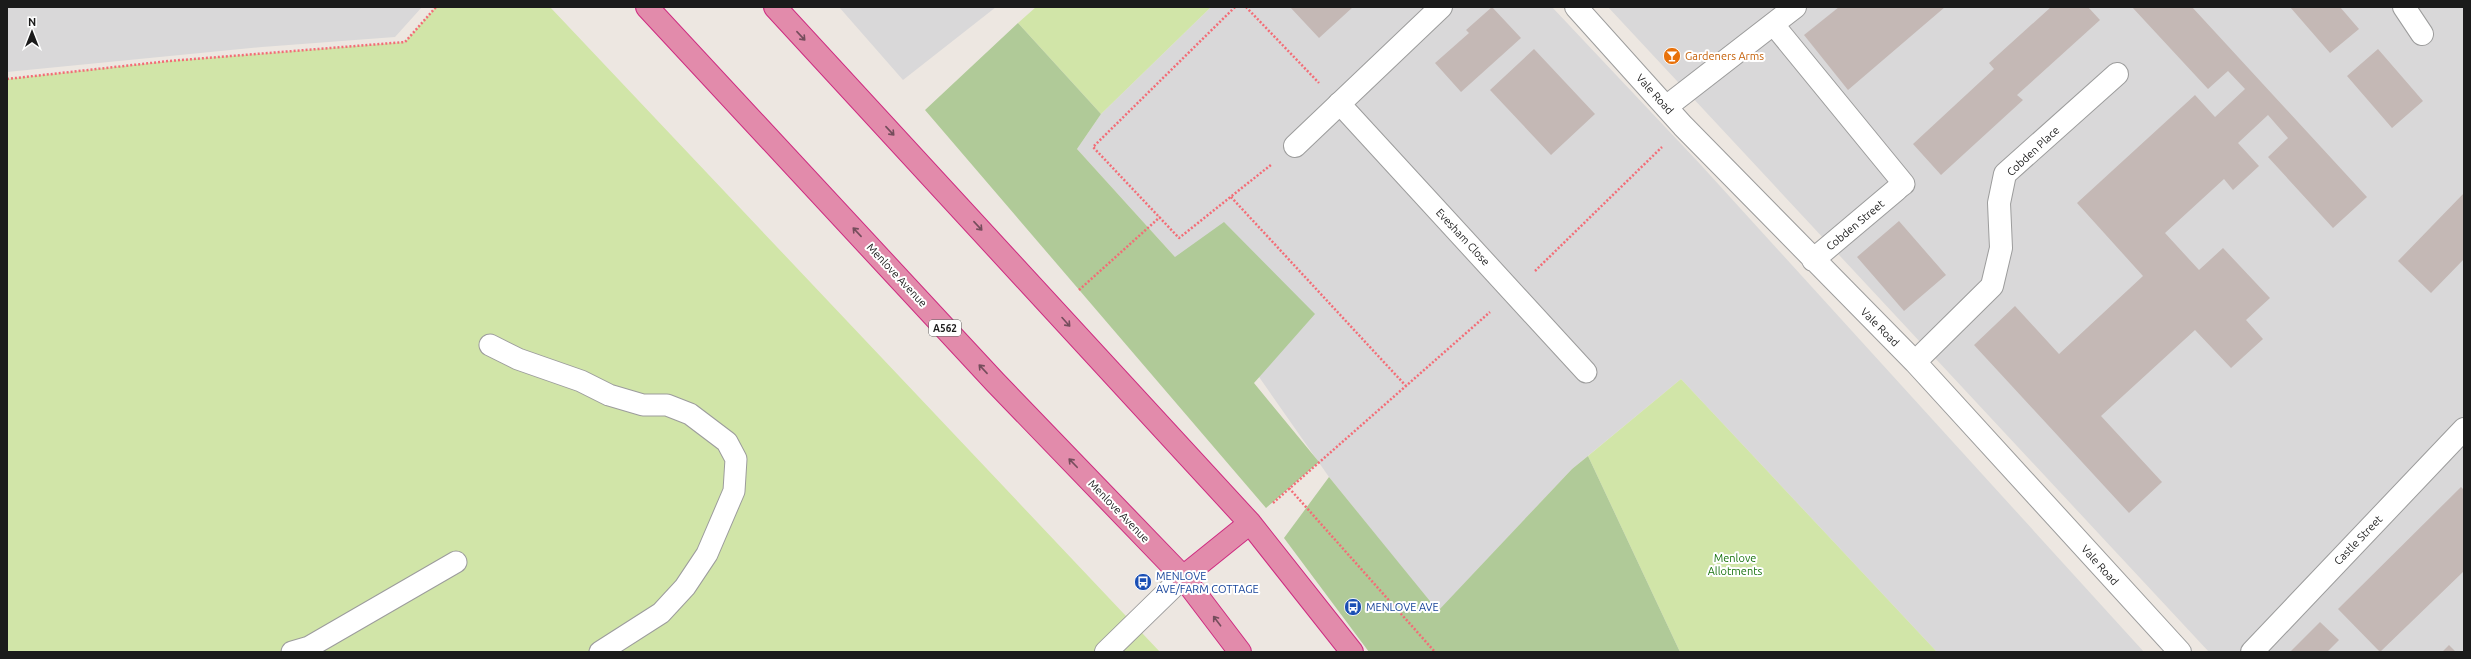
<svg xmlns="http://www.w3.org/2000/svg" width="2471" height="659" font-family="Ubuntu,sans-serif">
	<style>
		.residential { fill: #d9d8d9 }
		.grass { fill: #d1e5a8 }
		.forest { fill: #b0ca98 }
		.building { fill: #c4b8b5 }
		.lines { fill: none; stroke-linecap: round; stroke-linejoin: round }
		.lane-casing { stroke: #9c9c9c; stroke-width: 23 }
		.street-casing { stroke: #9c9c9c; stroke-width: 24 }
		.highway-casing { stroke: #ce2b80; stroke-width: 24 }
		.path { stroke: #f36c76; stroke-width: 2.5; stroke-dasharray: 2 2; stroke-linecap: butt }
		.lane { stroke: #fff; stroke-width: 21 }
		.street { stroke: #fff; stroke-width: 22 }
		.highway { stroke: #e28bab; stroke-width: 22 }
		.oneway { stroke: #754d5c }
		.labels { text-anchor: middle; stroke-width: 4; stroke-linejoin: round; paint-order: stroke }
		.shield { fill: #fff; stroke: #5f5f5f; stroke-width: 1 }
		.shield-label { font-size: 10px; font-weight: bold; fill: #1b1b1b }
		.food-label { font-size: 11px; fill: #c56008; stroke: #fff; text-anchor: start }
		.street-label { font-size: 11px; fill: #1b1b1b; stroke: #fff }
		.park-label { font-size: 11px; fill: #197310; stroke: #fff }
		.transit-label { font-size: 11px; fill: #164399; stroke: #fff; text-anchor: start }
	</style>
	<rect width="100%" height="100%" fill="#ede7e1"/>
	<path class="residential" d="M 7,7 L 422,7 L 395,37 L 262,47 L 7,72 Z
		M 839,7 L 996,7 L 903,80 Z
		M 1211,7 L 1552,7 L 1700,164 L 2144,652 L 1937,652 L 1681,379 L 1572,469 L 1438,612 L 1329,477 L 1175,257 L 1077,149 L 1101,114 Z
		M 1608,7 L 2464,7 L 2464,652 L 2209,652 Z"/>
	<path class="grass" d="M 436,7 L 550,7 L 1160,652 L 7,652 L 7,79 L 169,61 L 405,42 Z
		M 1036,7 L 1211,7 L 1101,114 L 1018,23 Z
		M 1681,379 L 1937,652 L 1680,652 L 1588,456 Z"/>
	<path class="forest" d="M 1018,23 L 1101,114 L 1077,149 L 1175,257 L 1224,222 L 1315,314 L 1254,383 L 1319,462 L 1266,508 L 925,110 Z
		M 1588,456 L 1680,652 L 1369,652 L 1284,538 L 1329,477 L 1438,611 L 1572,469 Z"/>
	<path class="building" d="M 1290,7 L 1353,7 L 1319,38 Z
		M 1492,7 L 1521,38 L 1461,92 L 1435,63 L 1469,33 L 1466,30 Z
		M 1839,7 L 1945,7 L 1848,90 L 1804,35 Z
		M 2051,7 L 2088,7 L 2100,20 L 2017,95 L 2023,100 L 1941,175 L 1913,144 L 1994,69 L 1989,63 Z
		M 2132,7 L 2192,7 L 2367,197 L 2333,228 L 2268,157 L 2288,138 L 2268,115 L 2238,143 L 2259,166 L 2233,190 L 2224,179 L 2165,233 L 2199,270 L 2223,248 L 2270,298 L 2246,320 L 2263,339 L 2231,368 L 2195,330 L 2101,416 L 2162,482 L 2129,513 L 1974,345 L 2015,306 L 2059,354 L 2143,276 L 2077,203 L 2195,95 L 2215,117 L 2245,89 L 2228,71 L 2208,89 Z
		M 2290,7 L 2340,7 L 2359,29 L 2330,53 Z
		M 1534,49 L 1595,114 L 1551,155 L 1490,90 Z
		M 2378,49 L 2423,101 L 2392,128 L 2347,76 Z
		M 2464,193 L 2464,259 L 2431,293 L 2398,261 Z
		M 1899,221 L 1946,275 L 1904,311 L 1857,257 Z
		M 2461,487 L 2464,490 L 2464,571 L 2380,652 L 2338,609 Z
		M 2320,622 L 2339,640 L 2327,652 L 2290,652 Z
		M 2449,645 L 2456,652 L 2442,652 Z"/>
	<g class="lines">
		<defs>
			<path id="lane" d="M 1773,24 L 1904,184 L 1896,190
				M 1339,103 L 1586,372
				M 490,345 L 518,359 L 581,381 L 609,395 L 643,405 L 667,405 L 690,414 L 727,442 L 736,459 L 734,491 L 707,554 L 685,587 L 661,613 L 600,652
				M 292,652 L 309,647 L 456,562"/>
			<path id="street" d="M 1576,7 L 1683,126 L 1915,362 L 2180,652
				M 2404,7 L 2422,34
				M 1666,107 L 1795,7
				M 1295,146 L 1441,7
				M 1813,260 L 1896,190
				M 1915,362 L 1992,286 L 2001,248 L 1999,203 L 2005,174 L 2117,74
				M 1106,652 L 1183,577
				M 2252,652 L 2464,429"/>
			<path id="highway" d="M 647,7 L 995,382 L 1183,577 L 1240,652
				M 775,7 L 1250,523 L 1352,652
				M 1183,577 L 1250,523"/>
		</defs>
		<use href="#lane" class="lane-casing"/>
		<use href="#street" class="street-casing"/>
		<use href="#highway" class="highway-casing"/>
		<path class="path" d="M 1235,7 L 1093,147 L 1179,238 L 1272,164
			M 1246,7 L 1319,83
			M 7,79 L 169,61 L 405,42 L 436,7
			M 1231,197 L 1406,386
			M 1535,271 L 1662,147
			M 1079,290 L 1160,217
			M 1289,488 L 1435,652
			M 1273,503 L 1490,312"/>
		<use href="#lane" class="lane"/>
		<use href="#street" class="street"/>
		<use href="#highway" class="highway"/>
	</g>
	<defs><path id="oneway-shaft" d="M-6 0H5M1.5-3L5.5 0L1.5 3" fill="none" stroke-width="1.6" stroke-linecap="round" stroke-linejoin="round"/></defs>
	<g class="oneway">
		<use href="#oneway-shaft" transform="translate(801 36) rotate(47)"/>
		<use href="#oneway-shaft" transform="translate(890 131) rotate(47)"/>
		<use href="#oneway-shaft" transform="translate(978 226) rotate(47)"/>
		<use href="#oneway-shaft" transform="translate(857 232) rotate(-133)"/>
		<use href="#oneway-shaft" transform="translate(1066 322) rotate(48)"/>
		<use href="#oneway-shaft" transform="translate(983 369) rotate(-133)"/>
		<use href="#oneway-shaft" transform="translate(1073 463) rotate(-134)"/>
		<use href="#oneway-shaft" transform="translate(1217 621) rotate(-127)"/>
	</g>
	<defs>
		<symbol id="bar-disc" viewBox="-11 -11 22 22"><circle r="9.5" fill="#e8710a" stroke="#fff"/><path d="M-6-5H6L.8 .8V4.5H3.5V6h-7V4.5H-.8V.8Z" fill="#fff"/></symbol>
		<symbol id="bus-disc" viewBox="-11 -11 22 22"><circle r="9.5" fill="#1a4fb4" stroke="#fff"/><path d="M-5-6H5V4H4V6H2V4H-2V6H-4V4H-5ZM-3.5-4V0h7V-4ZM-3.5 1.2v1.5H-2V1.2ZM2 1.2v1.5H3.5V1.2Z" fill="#fff"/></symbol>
	</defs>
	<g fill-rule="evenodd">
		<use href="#bar-disc" x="1662" y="46" width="20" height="20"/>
		<use href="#bus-disc" x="1133" y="572" width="20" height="20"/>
		<use href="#bus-disc" x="1343" y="597" width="20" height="20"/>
	</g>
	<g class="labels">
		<rect class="shield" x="929" y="320" width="32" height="16" rx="3"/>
		<g class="shield-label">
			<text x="945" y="332">A562</text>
		</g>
		<g class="food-label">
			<text x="1685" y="60">Gardeners Arms</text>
		</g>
		<g class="street-label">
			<text transform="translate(1655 94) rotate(48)" y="4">Vale Road</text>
			<text transform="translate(2033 151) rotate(-43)" y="4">Cobden Place</text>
			<text transform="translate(1855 225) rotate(-40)" y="4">Cobden Street</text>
			<text transform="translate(1463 237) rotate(47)" y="4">Evesham Close</text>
			<text transform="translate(897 275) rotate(47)" y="4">Menlove Avenue</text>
			<text transform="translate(1880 327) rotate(45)" y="4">Vale Road</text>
			<text transform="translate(1119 511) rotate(46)" y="4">Menlove Avenue</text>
			<text transform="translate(2358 540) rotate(-46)" y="4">Castle Street</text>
			<text transform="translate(2100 565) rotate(48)" y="4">Vale Road</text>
		</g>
		<g class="park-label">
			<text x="1735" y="562">Menlove<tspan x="1735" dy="13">Allotments</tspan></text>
		</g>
		<g class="transit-label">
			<text x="1156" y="580">MENLOVE<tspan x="1156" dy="13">AVE/FARM COTTAGE</tspan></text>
			<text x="1366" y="611">MENLOVE AVE</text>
		</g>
	</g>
	<rect width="2471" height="659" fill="none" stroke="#1b1b1b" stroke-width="16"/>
	<g transform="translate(32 32)" stroke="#ffffff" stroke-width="3" paint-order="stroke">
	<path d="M0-3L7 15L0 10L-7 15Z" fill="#1b1b1b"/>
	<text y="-6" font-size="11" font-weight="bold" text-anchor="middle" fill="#1b1b1b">N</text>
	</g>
</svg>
